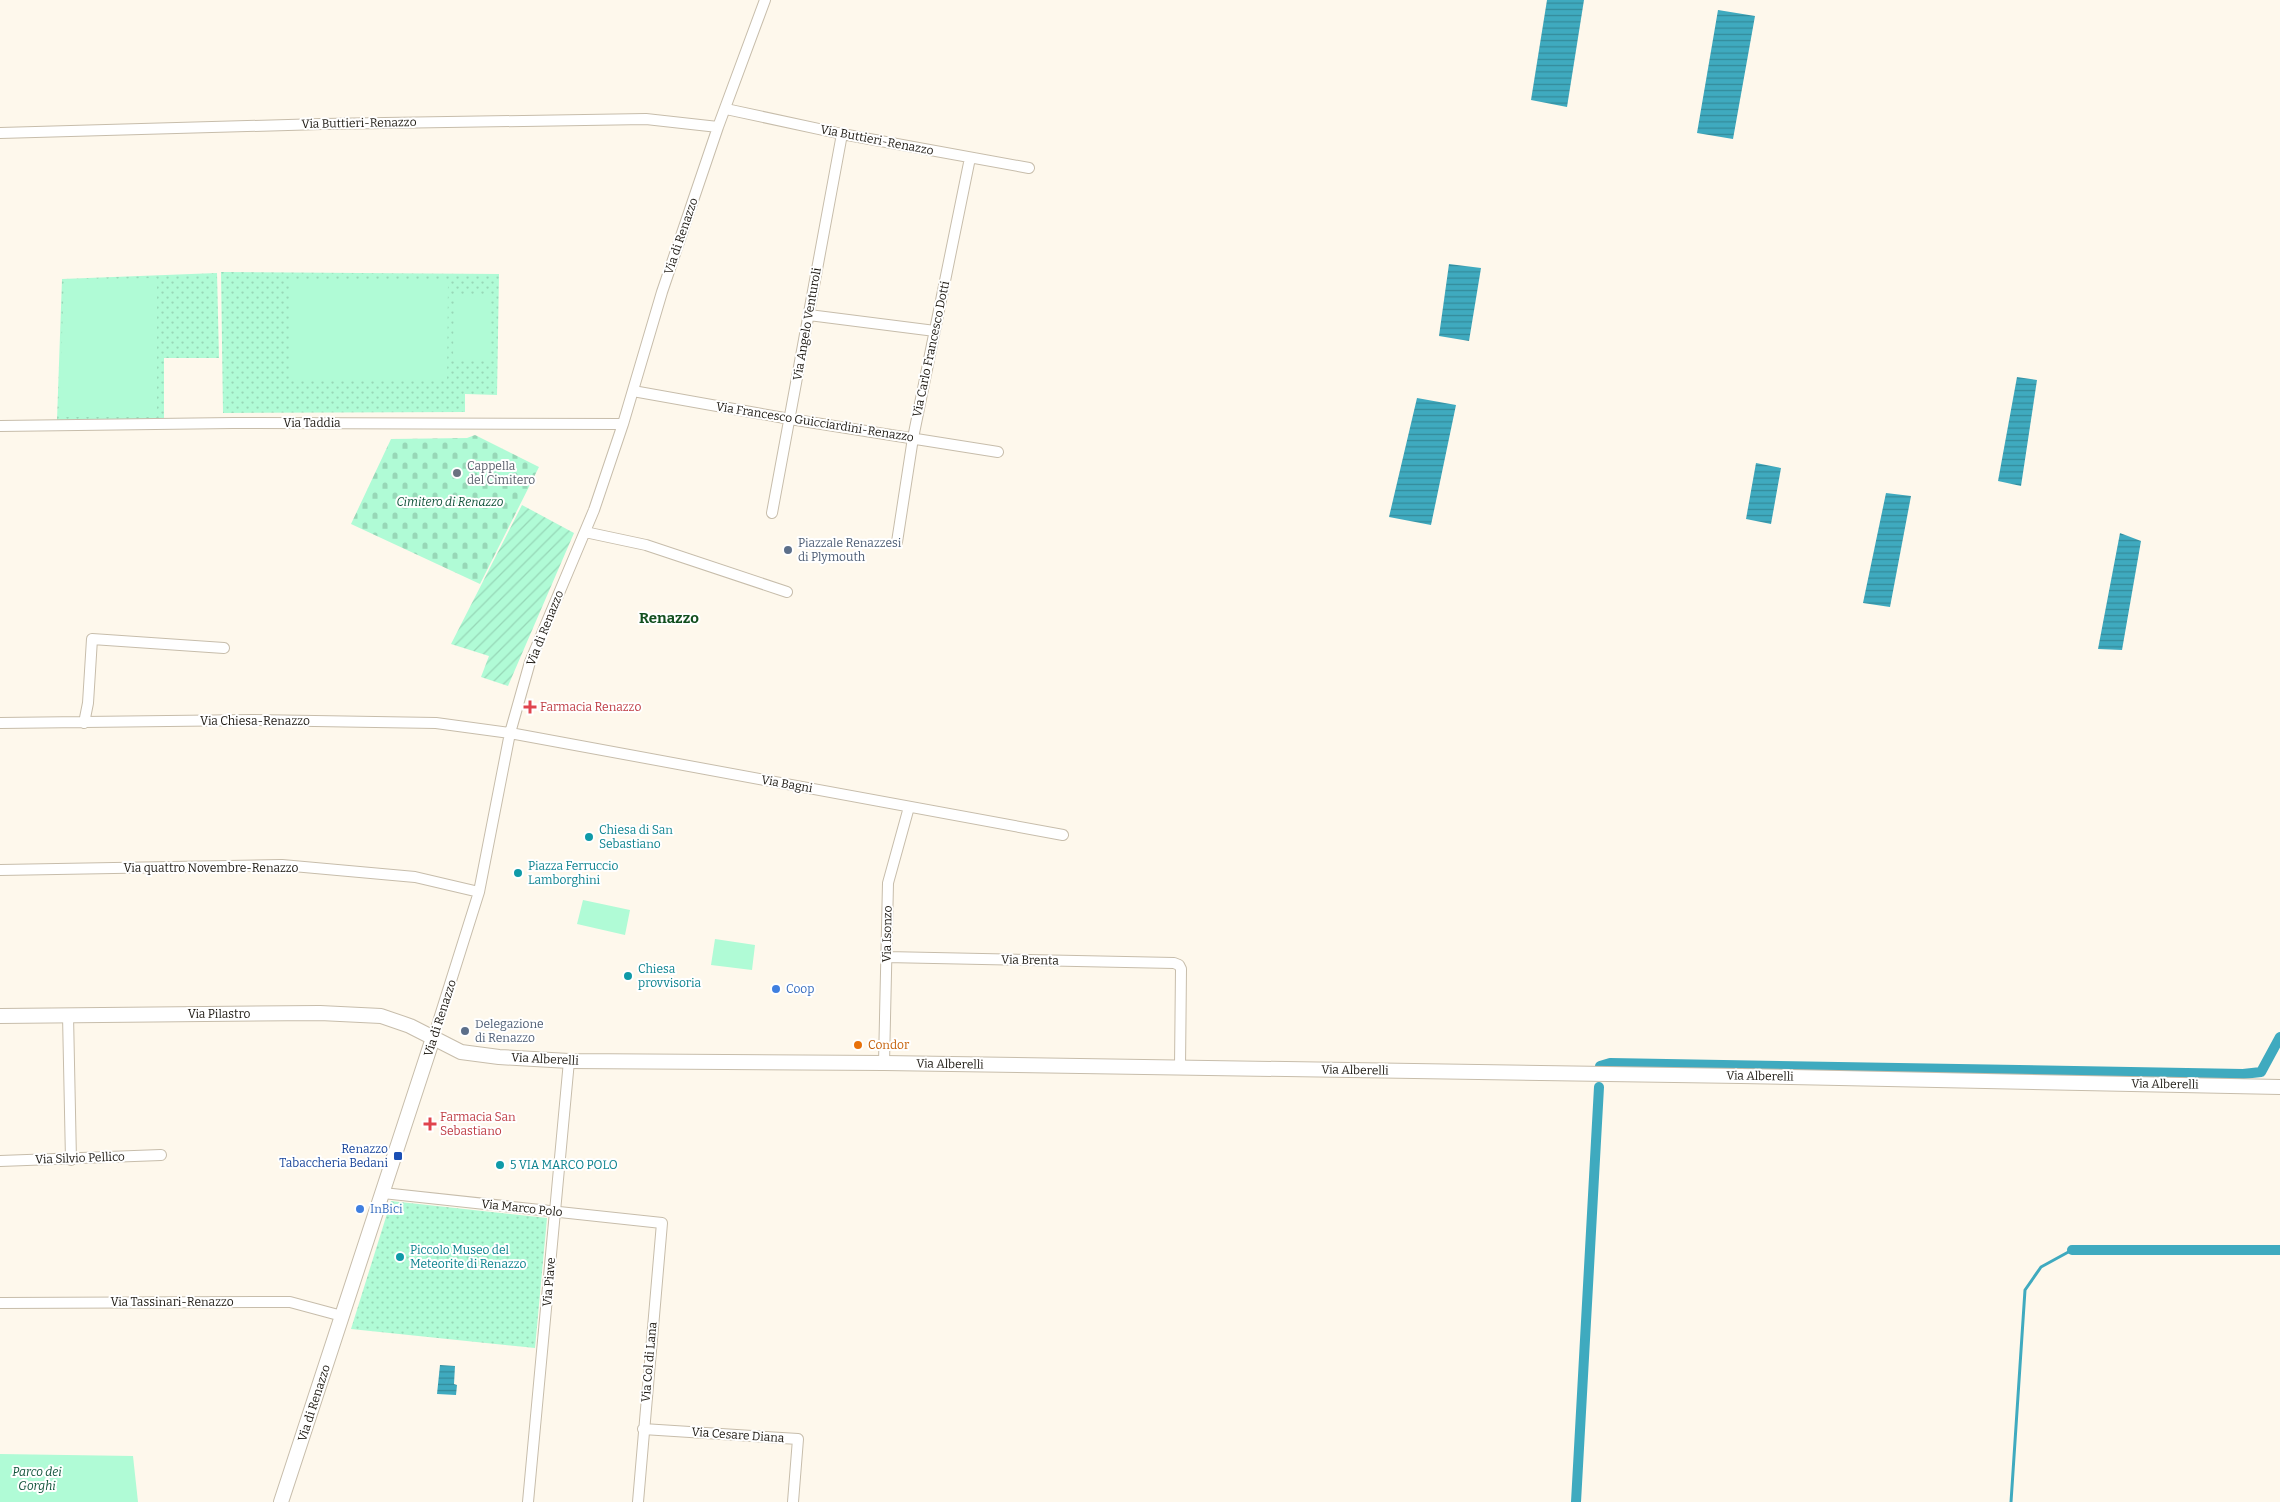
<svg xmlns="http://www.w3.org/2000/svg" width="2280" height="1502" font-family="Bitter,serif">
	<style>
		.grass { fill: url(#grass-dots) }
		.cemetery { fill: url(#cemetery-stones) }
		.park { fill: #b0fbd6 }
		.garden { fill: url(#garden-furrows) }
		.water { fill: url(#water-rules) }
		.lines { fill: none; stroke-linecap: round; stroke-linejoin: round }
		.stream { stroke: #3faabf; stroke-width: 3 }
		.canal { stroke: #3faabf; stroke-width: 10 }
		.street-casing { stroke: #c7bdab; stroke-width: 12 }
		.secondary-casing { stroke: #c7bdab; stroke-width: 16 }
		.street { stroke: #fff; stroke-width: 10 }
		.secondary { stroke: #fff; stroke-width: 14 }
		.worship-dot { fill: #6b7280; stroke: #fff; stroke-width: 2 }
		.service-dot { fill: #5c6f8a; stroke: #fff; stroke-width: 2 }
		.health-dot { fill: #e0444e; stroke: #fff; stroke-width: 2 }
		.culture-dot { fill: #0f9aa8; stroke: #fff; stroke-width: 2 }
		.shop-dot { fill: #3f7fe0; stroke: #fff; stroke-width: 2 }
		.food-dot { fill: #e8710a; stroke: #fff; stroke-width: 2 }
		.transit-dot { fill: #1a4fb4; stroke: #fff; stroke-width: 2 }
		.labels { text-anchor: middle; stroke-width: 4; stroke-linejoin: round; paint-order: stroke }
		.street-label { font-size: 12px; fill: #1d1912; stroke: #fff }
		.worship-label { font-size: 12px; fill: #5b616d; stroke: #fff; text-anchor: start }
		.park-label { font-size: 12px; font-style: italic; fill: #0e5138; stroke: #fff }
		.service-label { font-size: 12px; fill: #4e5e75; stroke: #fff; text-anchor: start }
		.health-label { font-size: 12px; fill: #be3a42; stroke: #fff; text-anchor: start }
		.culture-label { font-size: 12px; fill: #0d838f; stroke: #fff; text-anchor: start }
		.shop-label { font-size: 12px; fill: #366cbe; stroke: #fff; text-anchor: start }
		.food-label { font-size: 12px; fill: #c56008; stroke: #fff; text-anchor: start }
		.transit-label { font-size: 12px; fill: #164399; stroke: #fff; text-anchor: end }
		.quarter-label { font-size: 15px; font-weight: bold; fill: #124f1e; stroke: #fff }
	</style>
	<defs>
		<pattern id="grass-dots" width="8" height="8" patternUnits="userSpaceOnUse" patternTransform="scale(1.25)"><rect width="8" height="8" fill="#b0fbd6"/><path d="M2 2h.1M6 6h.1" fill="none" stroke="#97d7b7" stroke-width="1.8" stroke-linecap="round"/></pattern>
		<pattern id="cemetery-stones" width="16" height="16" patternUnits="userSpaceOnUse" patternTransform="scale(1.25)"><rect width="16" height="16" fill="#b0fbd6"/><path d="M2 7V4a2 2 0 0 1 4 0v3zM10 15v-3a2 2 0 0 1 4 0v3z" fill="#97d7b7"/></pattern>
		<pattern id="garden-furrows" width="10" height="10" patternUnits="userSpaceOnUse" patternTransform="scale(1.25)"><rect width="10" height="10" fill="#b0fbd6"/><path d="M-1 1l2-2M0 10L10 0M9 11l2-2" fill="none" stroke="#97d7b7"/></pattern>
		<pattern id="water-rules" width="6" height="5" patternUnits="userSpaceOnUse" patternTransform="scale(1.25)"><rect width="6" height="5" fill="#3faabf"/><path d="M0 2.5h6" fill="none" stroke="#348a9a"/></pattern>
	</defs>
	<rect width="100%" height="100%" fill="#fef8ec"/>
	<path class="grass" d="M 221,272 L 499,274 L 497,395 L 465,394 L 465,412 L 223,413 Z
		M 217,273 L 219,358 L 164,358 L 164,420 L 57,420 L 62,279 Z
		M 391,1201 L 547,1218 L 535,1348 L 351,1329 Z"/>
	<path class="cemetery" d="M 475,435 L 539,467 L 480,584 L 351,524 L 391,439 L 467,438 Z"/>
	<path class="park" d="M 157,278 L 157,417 L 59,417 L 64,280 Z
		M 290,281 L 448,281 L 447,381 L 290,380 Z
		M 454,294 L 491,294 L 491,361 L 453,361 Z
		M 583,900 L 630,910 L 625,935 L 577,924 Z
		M 715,939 L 755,945 L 752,970 L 711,965 Z
		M 0,1454 L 133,1456 L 138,1502 L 0,1502 Z"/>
	<path class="garden" d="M 522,505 L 574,533 L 508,686 L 481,677 L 489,656 L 451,644 Z"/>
	<path class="water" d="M 1547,0 L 1584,0 L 1567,107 L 1531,100 Z
		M 1718,10 L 1755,16 L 1733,139 L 1697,133 Z
		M 1449,264 L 1481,268 L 1469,341 L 1439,336 Z
		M 2017,377 L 2037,380 L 2021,486 L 1998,481 Z
		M 1417,398 L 1456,405 L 1431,525 L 1389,517 Z
		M 1756,463 L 1781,468 L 1771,524 L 1746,519 Z
		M 1886,493 L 1911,496 L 1890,607 L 1863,603 Z
		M 2120,533 L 2141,541 L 2122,650 L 2098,649 Z
		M 440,1365 L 455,1366 L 454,1384 L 457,1385 L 456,1395 L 437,1394 Z"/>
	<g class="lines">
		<path class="stream" d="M 2011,1502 L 2025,1290 L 2041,1267 L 2072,1250"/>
		<path class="canal" d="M 1600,1066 L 1610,1063 L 2243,1074 L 2261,1072 L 2280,1037
			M 2072,1250 L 2280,1250
			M 1576,1502 L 1599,1087"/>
		<defs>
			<path id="street" d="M 726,109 L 842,134 L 1029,168
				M 0,133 L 322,124 L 646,119 L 718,127
				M 809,315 L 935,331
				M 633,391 L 790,419 L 998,452
				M 0,426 L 233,423 L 623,424
				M 772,513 L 842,134
				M 585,532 L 646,545 L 787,592
				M 897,542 L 913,438 L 970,158
				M 0,723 L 252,720 L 436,723 L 510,733 L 1063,835
				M 84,723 L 88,703 L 92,639 L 224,648
				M 0,870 L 282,865 L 415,877 L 479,892
				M 886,957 L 1174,963 L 1179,965 L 1181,969 L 1180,1067
				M 68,1015 L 71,1160
				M 433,1038 L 479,892 L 510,733 L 530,662 L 594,510 L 623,424 L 662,292 L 718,127 L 765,0
				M 884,1063 L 888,883 L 909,807
				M 0,1161 L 161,1155
				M 383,1193 L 662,1223 L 638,1502
				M 0,1303 L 290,1302 L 342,1316
				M 643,1429 L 798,1439 L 793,1502
				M 528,1502 L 569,1061"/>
			<path id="secondary" d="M 0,1016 L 320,1013 L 381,1016 L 410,1026 L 461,1052 L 499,1057 L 569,1061 L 884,1063 L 1741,1076 L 2280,1087
				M 281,1502 L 433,1038"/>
		</defs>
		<use href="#street" class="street-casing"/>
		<use href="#secondary" class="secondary-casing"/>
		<use href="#street" class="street"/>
		<use href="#secondary" class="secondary"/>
	</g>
	<circle class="worship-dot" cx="457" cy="473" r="5"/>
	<g class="service-dot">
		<circle cx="788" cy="550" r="5"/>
		<circle cx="465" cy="1031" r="5"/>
	</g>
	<g class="health-dot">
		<path d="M527.5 699.5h5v5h5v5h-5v5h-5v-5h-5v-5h5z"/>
		<path d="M427.5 1116.5h5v5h5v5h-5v5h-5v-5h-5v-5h5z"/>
	</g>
	<g class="culture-dot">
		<circle cx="589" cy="837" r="5"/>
		<circle cx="518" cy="873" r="5"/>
		<circle cx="628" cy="976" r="5"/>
		<circle cx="500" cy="1165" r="5"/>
		<circle cx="400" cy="1257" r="5"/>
	</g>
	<g class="shop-dot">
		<circle cx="776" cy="989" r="5"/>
		<circle cx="360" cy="1209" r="5"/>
	</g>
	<circle class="food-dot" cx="858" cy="1045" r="5"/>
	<rect class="transit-dot" x="393" y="1151" width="10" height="10" rx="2.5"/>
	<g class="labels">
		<g class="street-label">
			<text transform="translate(359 123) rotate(-1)" y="4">Via Buttieri-Renazzo</text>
			<text transform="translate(877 140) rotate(11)" y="4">Via Buttieri-Renazzo</text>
			<text transform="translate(681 236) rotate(-71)" y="4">Via di Renazzo</text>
			<text transform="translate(807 324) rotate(-80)" y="4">Via Angelo Venturoli</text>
			<text transform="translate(931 349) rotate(-78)" y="4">Via Carlo Francesco Dotti</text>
			<text transform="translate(815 422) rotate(9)" y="4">Via Francesco Guicciardini-Renazzo</text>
			<text x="312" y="427">Via Taddia</text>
			<text transform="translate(545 628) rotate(-68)" y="4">Via di Renazzo</text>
			<text x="255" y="725">Via Chiesa-Renazzo</text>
			<text transform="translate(787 784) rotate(10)" y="4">Via Bagni</text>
			<text x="211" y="872">Via quattro Novembre-Renazzo</text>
			<text transform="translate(887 934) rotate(-89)" y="4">Via Isonzo</text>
			<text transform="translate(1030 960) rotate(1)" y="4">Via Brenta</text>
			<text x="219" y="1018">Via Pilastro</text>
			<text transform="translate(440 1018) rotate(-72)" y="4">Via di Renazzo</text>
			<text transform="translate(545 1059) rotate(3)" y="4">Via Alberelli</text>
			<text transform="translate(950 1064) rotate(1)" y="4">Via Alberelli</text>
			<text transform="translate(1355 1070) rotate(1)" y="4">Via Alberelli</text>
			<text transform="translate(1760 1076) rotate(1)" y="4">Via Alberelli</text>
			<text transform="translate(2165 1084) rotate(1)" y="4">Via Alberelli</text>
			<text transform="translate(80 1158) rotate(-2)" y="4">Via Silvio Pellico</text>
			<text transform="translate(522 1208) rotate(6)" y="4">Via Marco Polo</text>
			<text transform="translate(549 1282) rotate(-85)" y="4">Via Piave</text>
			<text x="172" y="1306">Via Tassinari-Renazzo</text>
			<text transform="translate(649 1362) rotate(-85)" y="4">Via Col di Lana</text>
			<text transform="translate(314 1403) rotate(-72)" y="4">Via di Renazzo</text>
			<text transform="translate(738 1435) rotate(4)" y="4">Via Cesare Diana</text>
		</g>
		<g class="worship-label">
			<text x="467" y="470">Cappella<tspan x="467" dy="14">del Cimitero</tspan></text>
		</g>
		<g class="park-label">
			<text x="450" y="506">Cimitero di Renazzo</text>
			<text x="37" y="1476">Parco dei<tspan x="37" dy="14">Gorghi</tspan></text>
		</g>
		<g class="service-label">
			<text x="798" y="547">Piazzale Renazzesi<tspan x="798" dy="14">di Plymouth</tspan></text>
			<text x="475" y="1028">Delegazione<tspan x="475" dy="14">di Renazzo</tspan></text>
		</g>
		<g class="health-label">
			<text x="540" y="711">Farmacia Renazzo</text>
			<text x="440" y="1121">Farmacia San<tspan x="440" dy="14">Sebastiano</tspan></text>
		</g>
		<g class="culture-label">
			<text x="599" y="834">Chiesa di San<tspan x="599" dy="14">Sebastiano</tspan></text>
			<text x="528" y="870">Piazza Ferruccio<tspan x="528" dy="14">Lamborghini</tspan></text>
			<text x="638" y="973">Chiesa<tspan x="638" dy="14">provvisoria</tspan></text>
			<text x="510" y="1169">5 VIA MARCO POLO</text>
			<text x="410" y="1254">Piccolo Museo del<tspan x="410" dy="14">Meteorite di Renazzo</tspan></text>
		</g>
		<g class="shop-label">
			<text x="786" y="993">Coop</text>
			<text x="370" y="1213">InBici</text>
		</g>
		<g class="food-label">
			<text x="868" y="1049">Condor</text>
		</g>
		<g class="transit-label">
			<text x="388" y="1153">Renazzo<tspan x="388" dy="14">Tabaccheria Bedani</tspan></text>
		</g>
		<g class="quarter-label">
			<text x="669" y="623">Renazzo</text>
		</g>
	</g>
</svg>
